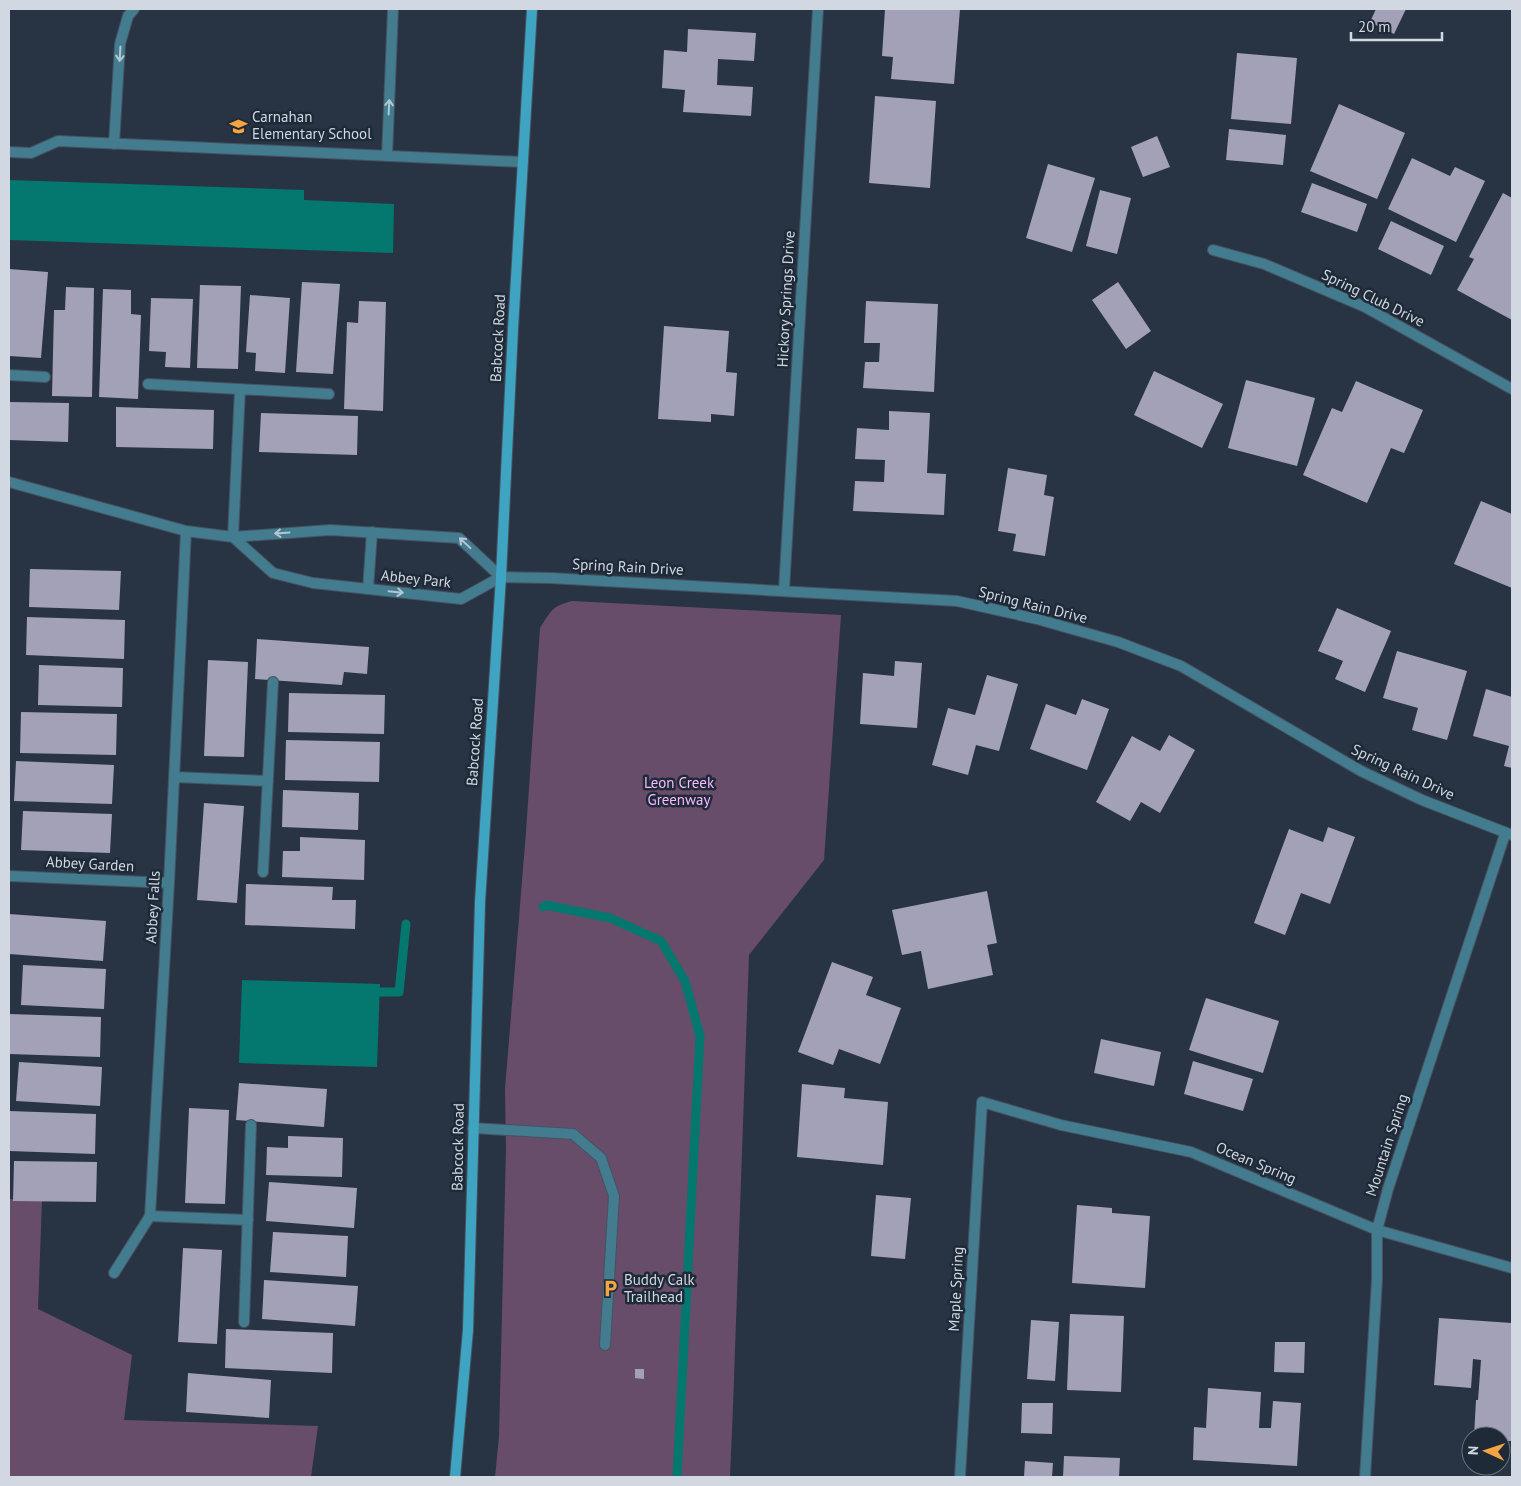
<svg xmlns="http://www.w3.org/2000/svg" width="1521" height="1486" font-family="'PT Sans',sans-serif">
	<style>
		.green { fill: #684d6a }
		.water { fill: #04776e }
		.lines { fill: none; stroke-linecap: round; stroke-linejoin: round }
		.stream { stroke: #04776e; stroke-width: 9 }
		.building { fill: #a3a1b7 }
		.service-casing { stroke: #465260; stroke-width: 12 }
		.minor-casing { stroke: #465260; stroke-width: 12 }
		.secondary-casing { stroke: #465260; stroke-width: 12 }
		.service { stroke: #427c8e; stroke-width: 10 }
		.minor { stroke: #427c8e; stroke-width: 10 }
		.secondary { stroke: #3fa4c1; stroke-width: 10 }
		.oneway { stroke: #b4c6d1 }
		.labels { text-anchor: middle; stroke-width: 5; stroke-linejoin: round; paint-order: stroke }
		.poi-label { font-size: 15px; fill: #d1d8e2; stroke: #1f2a38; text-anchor: start }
		.street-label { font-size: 15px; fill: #d1d8e2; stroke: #1f2a38 }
		.park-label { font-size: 15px; fill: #f9b7fe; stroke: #1f2a38 }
	</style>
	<rect width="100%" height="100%" fill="#283443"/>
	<path class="green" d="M 572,601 L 841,615 L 824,860 L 749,955 L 733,1406 L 730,1477 L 495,1477 L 499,1437 L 506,1149 L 505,1089 L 526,832 L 540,628 C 551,611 552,606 572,601 Z
		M 9,1199 L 42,1200 L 38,1309 L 132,1355 L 124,1420 L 318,1426 L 311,1477 L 9,1477 Z"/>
	<path class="water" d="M 9,180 L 304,190 L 304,200 L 394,204 L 393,253 L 9,240 Z
		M 242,980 L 380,984 L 377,1067 L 239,1063 Z"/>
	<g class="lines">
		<path class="stream" d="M 543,907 L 546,905 L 610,918 L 661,941 L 685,981 L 700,1036 L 677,1477
			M 379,992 L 399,992 L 406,924"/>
	</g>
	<path class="building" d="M 885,9 L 960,9 L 954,84 L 891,79 L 893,57 L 882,56 Z
		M 1376,9 L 1406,9 L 1394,34 L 1370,22 Z
		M 688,29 L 756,33 L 754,61 L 718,59 L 717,85 L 753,87 L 751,116 L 683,112 L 685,90 L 662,88 L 664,50 L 687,52 Z
		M 1237,53 L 1297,58 L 1291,124 L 1231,119 Z
		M 875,96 L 936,101 L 930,188 L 869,183 Z
		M 1339,104 L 1405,133 L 1377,199 L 1310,171 Z
		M 1229,129 L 1286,135 L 1283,165 L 1226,160 Z
		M 1157,136 L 1170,167 L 1143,177 L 1131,147 Z
		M 1412,158 L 1450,176 L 1455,167 L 1485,181 L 1456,242 L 1388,209 Z
		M 1048,164 L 1095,178 L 1072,252 L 1026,238 Z
		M 1312,183 L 1367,204 L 1357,232 L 1301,212 Z
		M 1100,190 L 1131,198 L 1117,254 L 1086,246 Z
		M 1503,193 L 1512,198 L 1512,320 L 1457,290 L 1474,259 L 1469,257 Z
		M 1391,221 L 1444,246 L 1431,275 L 1378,249 Z
		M 9,269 L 48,272 L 41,358 L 9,356 Z
		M 302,282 L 340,284 L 333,374 L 296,372 Z
		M 1118,282 L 1151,331 L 1126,349 L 1092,300 Z
		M 200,285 L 241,286 L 238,369 L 197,368 Z
		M 66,287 L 94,288 L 92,397 L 52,396 L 54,310 L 65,310 Z
		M 103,289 L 131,290 L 131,314 L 141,315 L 138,399 L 99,397 Z
		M 250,295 L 290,298 L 285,373 L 255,371 L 256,353 L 246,352 Z
		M 151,298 L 193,299 L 190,368 L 165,367 L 166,352 L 149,351 Z
		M 359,301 L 386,302 L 383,411 L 344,409 L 347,322 L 358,323 Z
		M 866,301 L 938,304 L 934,392 L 863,388 L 865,362 L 879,362 L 880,343 L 864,343 Z
		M 664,326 L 729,331 L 726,372 L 737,373 L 734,416 L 711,414 L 711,422 L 658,419 Z
		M 1154,371 L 1223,404 L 1202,448 L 1134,415 Z
		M 1246,380 L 1315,398 L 1297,466 L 1228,448 Z
		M 1356,381 L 1423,410 L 1404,453 L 1391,448 L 1367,503 L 1303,475 L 1332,408 L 1342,412 Z
		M 9,402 L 69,403 L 68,442 L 9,440 Z
		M 116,407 L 214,410 L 213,449 L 116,447 Z
		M 889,411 L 930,413 L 927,473 L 946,474 L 944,515 L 853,511 L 855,481 L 884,482 L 885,460 L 855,459 L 857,428 L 889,430 Z
		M 261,413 L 358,416 L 357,455 L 259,452 Z
		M 1008,468 L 1047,475 L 1044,495 L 1054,497 L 1045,556 L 1013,551 L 1016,534 L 998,531 Z
		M 1481,501 L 1512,514 L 1512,588 L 1454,564 Z
		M 30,569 L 121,571 L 119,610 L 29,607 Z
		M 1337,608 L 1391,631 L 1365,692 L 1335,679 L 1343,661 L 1318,651 Z
		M 27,617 L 125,620 L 124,659 L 26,655 Z
		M 257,639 L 369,647 L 367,674 L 344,672 L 342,685 L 255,679 Z
		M 1397,651 L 1467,671 L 1447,740 L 1412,730 L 1418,708 L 1383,698 Z
		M 208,660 L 248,662 L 244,757 L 204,756 Z
		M 895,661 L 922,663 L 917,728 L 860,724 L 863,673 L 894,676 Z
		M 39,665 L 123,668 L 122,707 L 38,705 Z
		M 987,675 L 1018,684 L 999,751 L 976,745 L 968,775 L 932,765 L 948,708 L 975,715 Z
		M 1486,689 L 1512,697 L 1512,768 L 1504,766 L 1509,746 L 1473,736 Z
		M 289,693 L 385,695 L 384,734 L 288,732 Z
		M 1082,699 L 1109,709 L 1087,770 L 1030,749 L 1046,704 L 1076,715 Z
		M 21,712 L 117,714 L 116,755 L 20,753 Z
		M 1169,735 L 1195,750 L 1160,813 L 1141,802 L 1130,821 L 1096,802 L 1132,736 L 1160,751 Z
		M 286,740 L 380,742 L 379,782 L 285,780 Z
		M 16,761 L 114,765 L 112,804 L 14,801 Z
		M 283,790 L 359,793 L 358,830 L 282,827 Z
		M 204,803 L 244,806 L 237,903 L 197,900 Z
		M 23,811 L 112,814 L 110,853 L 21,850 Z
		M 1328,827 L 1355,837 L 1330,904 L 1301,893 L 1285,935 L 1254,923 L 1289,829 L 1323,842 Z
		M 300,837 L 365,840 L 364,880 L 282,877 L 283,851 L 300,851 Z
		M 246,884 L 333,887 L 332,900 L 356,900 L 355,929 L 245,925 Z
		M 987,891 L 997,943 L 987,945 L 993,975 L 928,989 L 921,951 L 902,955 L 892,910 Z
		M 9,914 L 106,921 L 103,961 L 9,954 Z
		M 832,962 L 873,977 L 866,995 L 901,1008 L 880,1064 L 839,1049 L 833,1065 L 798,1052 Z
		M 23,965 L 106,969 L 104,1009 L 21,1005 Z
		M 1206,998 L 1279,1021 L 1263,1073 L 1189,1050 Z
		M 9,1014 L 101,1017 L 100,1057 L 9,1054 Z
		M 1101,1039 L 1161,1052 L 1154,1086 L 1094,1073 Z
		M 1193,1061 L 1253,1079 L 1243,1111 L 1184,1094 Z
		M 19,1062 L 102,1067 L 100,1106 L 16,1101 Z
		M 239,1083 L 327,1089 L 324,1127 L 236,1120 Z
		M 802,1084 L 845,1088 L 844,1098 L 888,1102 L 883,1165 L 797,1157 Z
		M 189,1108 L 229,1110 L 225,1204 L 185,1203 Z
		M 9,1111 L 96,1114 L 95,1154 L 9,1151 Z
		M 288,1136 L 343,1138 L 342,1177 L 266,1175 L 267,1147 L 288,1148 Z
		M 14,1161 L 97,1162 L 96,1202 L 13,1201 Z
		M 269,1182 L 357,1188 L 354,1228 L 266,1221 Z
		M 876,1195 L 911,1198 L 905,1259 L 871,1256 Z
		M 1077,1205 L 1112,1208 L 1112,1213 L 1150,1216 L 1145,1288 L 1072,1283 Z
		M 273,1232 L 348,1236 L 346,1277 L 270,1272 Z
		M 183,1248 L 222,1250 L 217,1344 L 178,1342 Z
		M 264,1280 L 358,1286 L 355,1326 L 262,1319 Z
		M 1070,1314 L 1124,1316 L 1121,1392 L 1067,1390 Z
		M 1439,1318 L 1512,1323 L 1512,1441 L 1501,1441 L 1501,1436 L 1474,1436 L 1476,1400 L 1478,1400 L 1481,1360 L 1473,1359 L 1471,1388 L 1434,1385 Z
		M 1031,1320 L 1059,1322 L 1055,1381 L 1027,1379 Z
		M 226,1329 L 333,1333 L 332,1373 L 225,1368 Z
		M 1275,1342 L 1305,1342 L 1304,1373 L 1274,1372 Z
		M 635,1369 L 644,1369 L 644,1379 L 635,1378 Z
		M 188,1373 L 271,1380 L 269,1418 L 186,1412 Z
		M 1208,1388 L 1261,1392 L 1259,1428 L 1271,1428 L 1273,1401 L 1301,1403 L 1297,1466 L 1193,1460 L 1194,1427 L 1206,1428 Z
		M 1022,1403 L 1053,1403 L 1052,1434 L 1021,1433 Z
		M 1064,1456 L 1120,1458 L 1119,1477 L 1063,1477 Z
		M 1025,1461 L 1053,1463 L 1052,1477 L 1024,1477 Z"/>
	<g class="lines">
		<defs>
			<path id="service" d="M 114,144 L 120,44 L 128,16 L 134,9
				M 9,152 L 31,153 L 58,141 L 523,162
				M 387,156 L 393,9
				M 9,375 L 45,377
				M 148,384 L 329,394
				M 233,537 L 240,389
				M 368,589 L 372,532
				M 174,777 L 268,781
				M 263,872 L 273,682
				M 473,1128 L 573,1134 L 601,1158 L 614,1196 L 605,1345
				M 150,1216 L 248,1220
				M 244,1322 L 251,1125"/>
			<path id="minor" d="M 1213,250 L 1264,264 L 1365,307 L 1512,389
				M 9,482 L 186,531 L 233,537 L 330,530 L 459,538 L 501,577
				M 233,537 L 273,573 L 313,583 L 461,599 L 501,577
				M 501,577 L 550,578 L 957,601 L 1037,619 L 1118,642 L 1181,666 L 1361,771 L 1422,800 L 1512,835
				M 784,590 L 818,9
				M 9,876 L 169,883
				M 114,1273 L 150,1216 L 169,883 L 186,531
				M 960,1477 L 982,1102 L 1061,1125 L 1191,1152 L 1377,1230 L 1512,1268
				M 1365,1477 L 1377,1280 L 1377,1230 L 1388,1189 L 1505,834"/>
			<path id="secondary" d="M 455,1477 L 468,1330 L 480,902 L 501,577 L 513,329 L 532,9"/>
		</defs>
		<use href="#service" class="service-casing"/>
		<use href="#minor" class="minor-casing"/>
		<use href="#secondary" class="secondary-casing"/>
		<use href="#service" class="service"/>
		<use href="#minor" class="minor"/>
		<use href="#secondary" class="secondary"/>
	</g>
	<defs><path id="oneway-shaft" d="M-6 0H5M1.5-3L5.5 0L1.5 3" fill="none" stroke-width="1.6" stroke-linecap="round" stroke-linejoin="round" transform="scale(1.25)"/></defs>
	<g class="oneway">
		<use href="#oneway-shaft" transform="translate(120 54) rotate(93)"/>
		<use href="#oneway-shaft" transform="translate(389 107) rotate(-87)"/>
		<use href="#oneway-shaft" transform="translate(282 533) rotate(176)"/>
		<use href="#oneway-shaft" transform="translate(465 543) rotate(-137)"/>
		<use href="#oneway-shaft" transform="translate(396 592) rotate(6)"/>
	</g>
	<defs>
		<symbol id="school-bare" viewBox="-9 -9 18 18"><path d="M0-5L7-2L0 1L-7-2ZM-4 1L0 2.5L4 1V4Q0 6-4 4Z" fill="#f4a443" stroke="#1f2a38" stroke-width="2.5" paint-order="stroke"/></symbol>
		<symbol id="parking-bare" viewBox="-9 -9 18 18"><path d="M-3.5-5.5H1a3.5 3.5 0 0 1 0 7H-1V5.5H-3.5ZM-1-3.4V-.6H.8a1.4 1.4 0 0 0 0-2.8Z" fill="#f4a443" stroke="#1f2a38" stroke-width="2.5" paint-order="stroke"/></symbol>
	</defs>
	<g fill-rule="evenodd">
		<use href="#school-bare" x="226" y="114" width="25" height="25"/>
		<use href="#parking-bare" x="598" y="1276" width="25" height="25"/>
	</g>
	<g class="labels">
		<g class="poi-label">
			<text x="252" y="122">Carnahan<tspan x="252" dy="17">Elementary School</tspan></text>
			<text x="624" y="1285">Buddy Calk<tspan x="624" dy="17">Trailhead</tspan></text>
		</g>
		<g class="street-label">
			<text transform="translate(1373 298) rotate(26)" y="5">Spring Club Drive</text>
			<text transform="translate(786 299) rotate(-87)" y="5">Hickory Springs Drive</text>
			<text transform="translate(498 338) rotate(-87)" y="5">Babcock Road</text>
			<text transform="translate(628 567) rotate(3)" y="5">Spring Rain Drive</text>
			<text transform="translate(416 579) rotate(6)" y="5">Abbey Park</text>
			<text transform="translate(1033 605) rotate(14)" y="5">Spring Rain Drive</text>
			<text transform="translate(475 742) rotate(-86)" y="5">Babcock Road</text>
			<text transform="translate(1403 772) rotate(25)" y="5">Spring Rain Drive</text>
			<text transform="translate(90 864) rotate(3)" y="5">Abbey Garden</text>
			<text transform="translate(153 907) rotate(-87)" y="5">Abbey Falls</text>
			<text transform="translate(1387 1145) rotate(-72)" y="5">Mountain Spring</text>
			<text transform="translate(458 1147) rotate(-89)" y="5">Babcock Road</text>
			<text transform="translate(1256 1163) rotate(23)" y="5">Ocean Spring</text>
			<text transform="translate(956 1289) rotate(-87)" y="5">Maple Spring</text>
		</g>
		<g class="park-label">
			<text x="679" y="788">Leon Creek<tspan x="679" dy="17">Greenway</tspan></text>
		</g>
	</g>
	<rect width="1521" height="1486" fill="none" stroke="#d1d8e2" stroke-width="20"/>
	<g transform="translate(1486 1451) rotate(273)"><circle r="24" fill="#1f2a38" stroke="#66707c"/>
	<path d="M0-4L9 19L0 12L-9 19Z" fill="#f4a443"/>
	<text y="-8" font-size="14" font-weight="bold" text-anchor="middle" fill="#d1d8e2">N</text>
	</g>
	<path d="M1351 32v8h91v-8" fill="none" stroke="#d1d8e2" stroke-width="2.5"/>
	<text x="1358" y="32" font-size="15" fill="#d1d8e2" stroke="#1f2a38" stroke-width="4" paint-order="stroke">20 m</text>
</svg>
